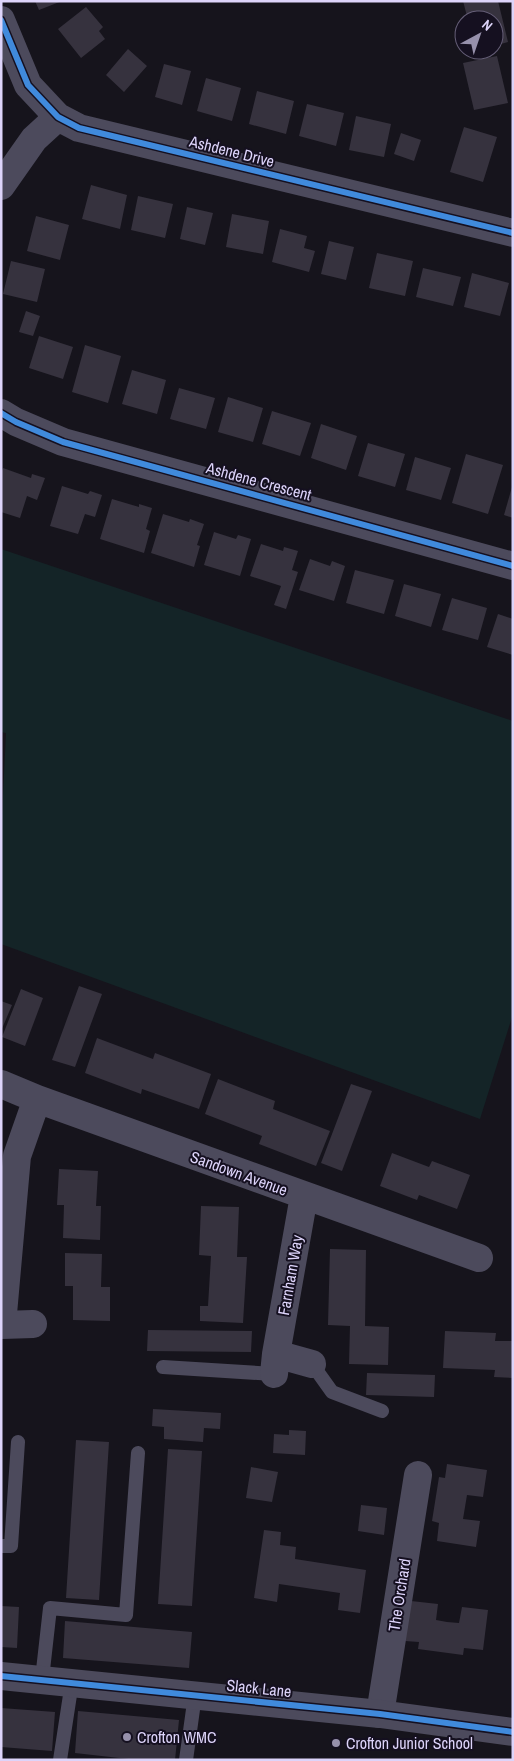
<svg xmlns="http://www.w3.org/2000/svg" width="514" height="1761" font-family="'Archivo Narrow',sans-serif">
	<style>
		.green { fill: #142427 }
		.building { fill: #36323e }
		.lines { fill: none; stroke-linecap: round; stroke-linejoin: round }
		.service { stroke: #4c4a5c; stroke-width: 14 }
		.minor { stroke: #4c4a5c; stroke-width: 28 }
		.tertiary { stroke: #4c4a5c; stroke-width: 28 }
		.cycleway-casing { stroke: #151020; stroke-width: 9 }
		.cycleway { stroke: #408adc; stroke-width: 6 }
		.poi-dot { fill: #9791ac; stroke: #151020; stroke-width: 2 }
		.labels { text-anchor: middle; stroke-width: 4; stroke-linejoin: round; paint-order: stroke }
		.street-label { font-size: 16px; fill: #ddd4fa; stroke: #151020 }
		.poi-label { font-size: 16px; fill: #ddd4fa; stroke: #151020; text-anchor: start }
	</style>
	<rect width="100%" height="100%" fill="#16141c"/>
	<path class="green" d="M 1,549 L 513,721 L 513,1014 L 480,1119 L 1,944 L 1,836 L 6,733 L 1,732 Z"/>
	<path class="building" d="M 35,1 L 62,1 L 39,10 Z
		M 463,1 L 498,1 L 508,42 L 494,46 L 494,20 L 468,20 Z
		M 86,7 L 103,27 L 99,31 L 105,39 L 81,58 L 58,29 Z
		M 128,49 L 147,66 L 124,92 L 106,75 Z
		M 497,56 L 508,103 L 474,110 L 463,63 Z
		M 164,64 L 191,71 L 182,105 L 155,97 Z
		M 206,78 L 241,88 L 232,121 L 197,111 Z
		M 257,91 L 294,101 L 286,134 L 249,124 Z
		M 307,104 L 344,113 L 336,146 L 299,136 Z
		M 356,116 L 391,124 L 384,157 L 349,150 Z
		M 464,127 L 497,137 L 483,182 L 450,172 Z
		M 401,133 L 421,140 L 414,161 L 394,154 Z
		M 91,185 L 127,195 L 120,229 L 82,219 Z
		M 138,196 L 173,204 L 165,238 L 131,230 Z
		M 187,207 L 213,213 L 205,245 L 180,239 Z
		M 232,214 L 269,221 L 263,254 L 226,247 Z
		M 36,216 L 69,225 L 60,260 L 27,251 Z
		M 280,229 L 307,236 L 304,248 L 315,251 L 309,272 L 272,262 Z
		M 329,241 L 354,247 L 346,280 L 321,274 Z
		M 377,253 L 413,261 L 405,296 L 369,288 Z
		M 11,261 L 45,269 L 37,302 L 3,294 Z
		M 423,268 L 461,277 L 453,306 L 416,297 Z
		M 472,273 L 509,283 L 500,316 L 464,307 Z
		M 26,311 L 40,316 L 33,336 L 19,332 Z
		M 39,336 L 73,347 L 63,379 L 29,368 Z
		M 85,345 L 121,356 L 108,403 L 72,392 Z
		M 132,370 L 166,380 L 157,414 L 122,404 Z
		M 179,388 L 215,398 L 206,429 L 170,419 Z
		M 228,397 L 263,408 L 253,442 L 218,432 Z
		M 272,411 L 311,423 L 300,456 L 262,444 Z
		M 321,424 L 357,436 L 346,470 L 311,458 Z
		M 368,443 L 405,454 L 395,487 L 358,476 Z
		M 466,454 L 503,465 L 488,514 L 452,503 Z
		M 415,457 L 451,468 L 441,500 L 406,490 Z
		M 3,468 L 31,478 L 32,474 L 45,478 L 37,500 L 27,496 L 20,518 L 1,512 L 1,473 Z
		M 62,486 L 88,494 L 90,491 L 102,495 L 95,517 L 85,514 L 78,534 L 50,526 Z
		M 512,487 L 513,487 L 513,518 L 504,515 Z
		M 112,499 L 139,507 L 139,504 L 152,508 L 146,529 L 150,531 L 144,553 L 100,539 Z
		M 163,514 L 189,522 L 190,519 L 204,524 L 197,545 L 200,546 L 194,567 L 151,553 Z
		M 214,532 L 236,539 L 238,535 L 251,539 L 240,576 L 204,565 Z
		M 261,544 L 283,551 L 284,547 L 298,551 L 292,570 L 298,572 L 286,609 L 274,605 L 281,586 L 250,576 Z
		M 310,559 L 330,566 L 332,561 L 345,566 L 334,601 L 299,590 Z
		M 355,570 L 394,580 L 384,614 L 346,603 Z
		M 404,584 L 441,594 L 431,627 L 395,616 Z
		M 452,598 L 487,608 L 478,640 L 442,630 Z
		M 498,614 L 513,619 L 513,655 L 487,647 Z
		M 79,986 L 102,994 L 75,1067 L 52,1060 Z
		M 21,989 L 43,998 L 25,1046 L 2,1037 Z
		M 1,1001 L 12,1005 L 1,1031 Z
		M 97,1038 L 153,1059 L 155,1053 L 211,1074 L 199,1109 L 142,1089 L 141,1094 L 85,1073 Z
		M 218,1079 L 275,1101 L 273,1109 L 330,1131 L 316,1166 L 259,1144 L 262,1136 L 205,1114 Z
		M 351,1084 L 372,1091 L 342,1171 L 321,1163 Z
		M 392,1153 L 429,1167 L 432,1161 L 470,1175 L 457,1209 L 419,1195 L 417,1200 L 380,1186 Z
		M 59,1169 L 98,1171 L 96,1206 L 101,1206 L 100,1240 L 63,1238 L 64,1205 L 57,1205 Z
		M 201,1206 L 239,1207 L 237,1257 L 247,1257 L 243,1323 L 200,1321 L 200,1306 L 208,1306 L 211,1256 L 199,1255 Z
		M 330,1249 L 366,1250 L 365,1326 L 389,1327 L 388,1365 L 349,1364 L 350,1326 L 328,1325 Z
		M 65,1253 L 102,1254 L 101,1287 L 110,1287 L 110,1321 L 73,1320 L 73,1286 L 65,1286 Z
		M 148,1330 L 252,1331 L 251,1352 L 147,1351 Z
		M 445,1331 L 496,1333 L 495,1341 L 513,1341 L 513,1378 L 494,1377 L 495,1370 L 443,1368 Z
		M 367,1373 L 435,1375 L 434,1397 L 366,1395 Z
		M 153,1409 L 221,1413 L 220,1429 L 204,1428 L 203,1442 L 164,1439 L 164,1427 L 152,1426 Z
		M 289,1430 L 306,1431 L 305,1455 L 273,1453 L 274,1434 L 289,1435 Z
		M 76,1440 L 109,1442 L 99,1600 L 66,1598 Z
		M 168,1449 L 202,1451 L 192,1606 L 158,1604 Z
		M 447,1464 L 487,1470 L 483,1497 L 467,1495 L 463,1519 L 480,1521 L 476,1547 L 437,1541 L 439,1523 L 432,1521 L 439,1477 L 445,1478 Z
		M 251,1467 L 278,1472 L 272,1502 L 246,1498 Z
		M 361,1505 L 387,1508 L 384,1535 L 358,1531 Z
		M 264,1530 L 281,1532 L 280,1545 L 296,1547 L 295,1559 L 366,1570 L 360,1613 L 338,1610 L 340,1593 L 279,1584 L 277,1602 L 254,1598 Z
		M 411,1601 L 438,1604 L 436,1620 L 447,1622 L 459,1623 L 462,1607 L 488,1610 L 483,1650 L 464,1648 L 463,1655 L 418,1649 L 419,1642 L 405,1641 Z
		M 1,1606 L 19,1607 L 17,1648 L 1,1647 Z
		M 65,1621 L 192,1632 L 189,1668 L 63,1658 Z
		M 1,1708 L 55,1712 L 52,1751 L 1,1747 Z
		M 78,1711 L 179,1720 L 175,1760 L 137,1760 L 75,1753 Z"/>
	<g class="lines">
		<path class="service" d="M 312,1364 L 332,1392 L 382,1411
			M 163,1367 L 274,1374
			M 1,1546 L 11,1546 L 18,1442
			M 42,1679 L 50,1608 L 126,1615 L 138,1453
			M 60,1760 L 72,1682
			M 186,1760 L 195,1695"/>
		<path class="minor" d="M 1,20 L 28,85 L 58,117 L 79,128 L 513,233
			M 1,186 L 34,139 L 58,117
			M 1,413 L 16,422 L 63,442 L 513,566
			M 1,1084 L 37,1099 L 479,1258
			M 33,1324 L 2,1325 L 17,1156 L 37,1099
			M 276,1354 L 312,1364
			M 274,1374 L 276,1354 L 304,1196
			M 380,1714 L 418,1475"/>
		<path class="tertiary" d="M 1,1676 L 380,1714 L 513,1732"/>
		<defs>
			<path id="cycleway" d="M 1,20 L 28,85 L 58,117 L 79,128 L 513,233
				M 1,413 L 16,422 L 63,442 L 513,566
				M 1,1676 L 380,1714 L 513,1732"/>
		</defs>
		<use href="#cycleway" class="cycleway-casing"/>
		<use href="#cycleway" class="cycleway"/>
	</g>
	<g class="poi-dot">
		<circle cx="127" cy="1737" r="5"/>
		<circle cx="336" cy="1743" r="5"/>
	</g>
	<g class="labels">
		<g class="street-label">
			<text transform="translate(232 151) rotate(14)" y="6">Ashdene Drive</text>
			<text transform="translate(259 481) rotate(15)" y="6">Ashdene Crescent</text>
			<text transform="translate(239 1173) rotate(20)" y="6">Sandown Avenue</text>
			<text transform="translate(290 1275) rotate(-80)" y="6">Farnham Way</text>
			<text transform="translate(399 1595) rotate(-81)" y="6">The Orchard</text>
			<text transform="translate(259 1688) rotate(6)" y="6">Slack Lane</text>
		</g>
		<g class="poi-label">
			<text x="137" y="1743">Crofton WMC</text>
			<text x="346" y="1749">Crofton Junior School</text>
		</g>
	</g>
	<rect width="514" height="1761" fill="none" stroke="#ddd4fa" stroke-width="5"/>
	<g transform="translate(479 35) rotate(40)"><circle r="24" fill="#151020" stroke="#655e77"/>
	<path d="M0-4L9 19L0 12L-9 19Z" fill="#9791ac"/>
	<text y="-8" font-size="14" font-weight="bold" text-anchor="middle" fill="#ddd4fa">N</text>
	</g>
</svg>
